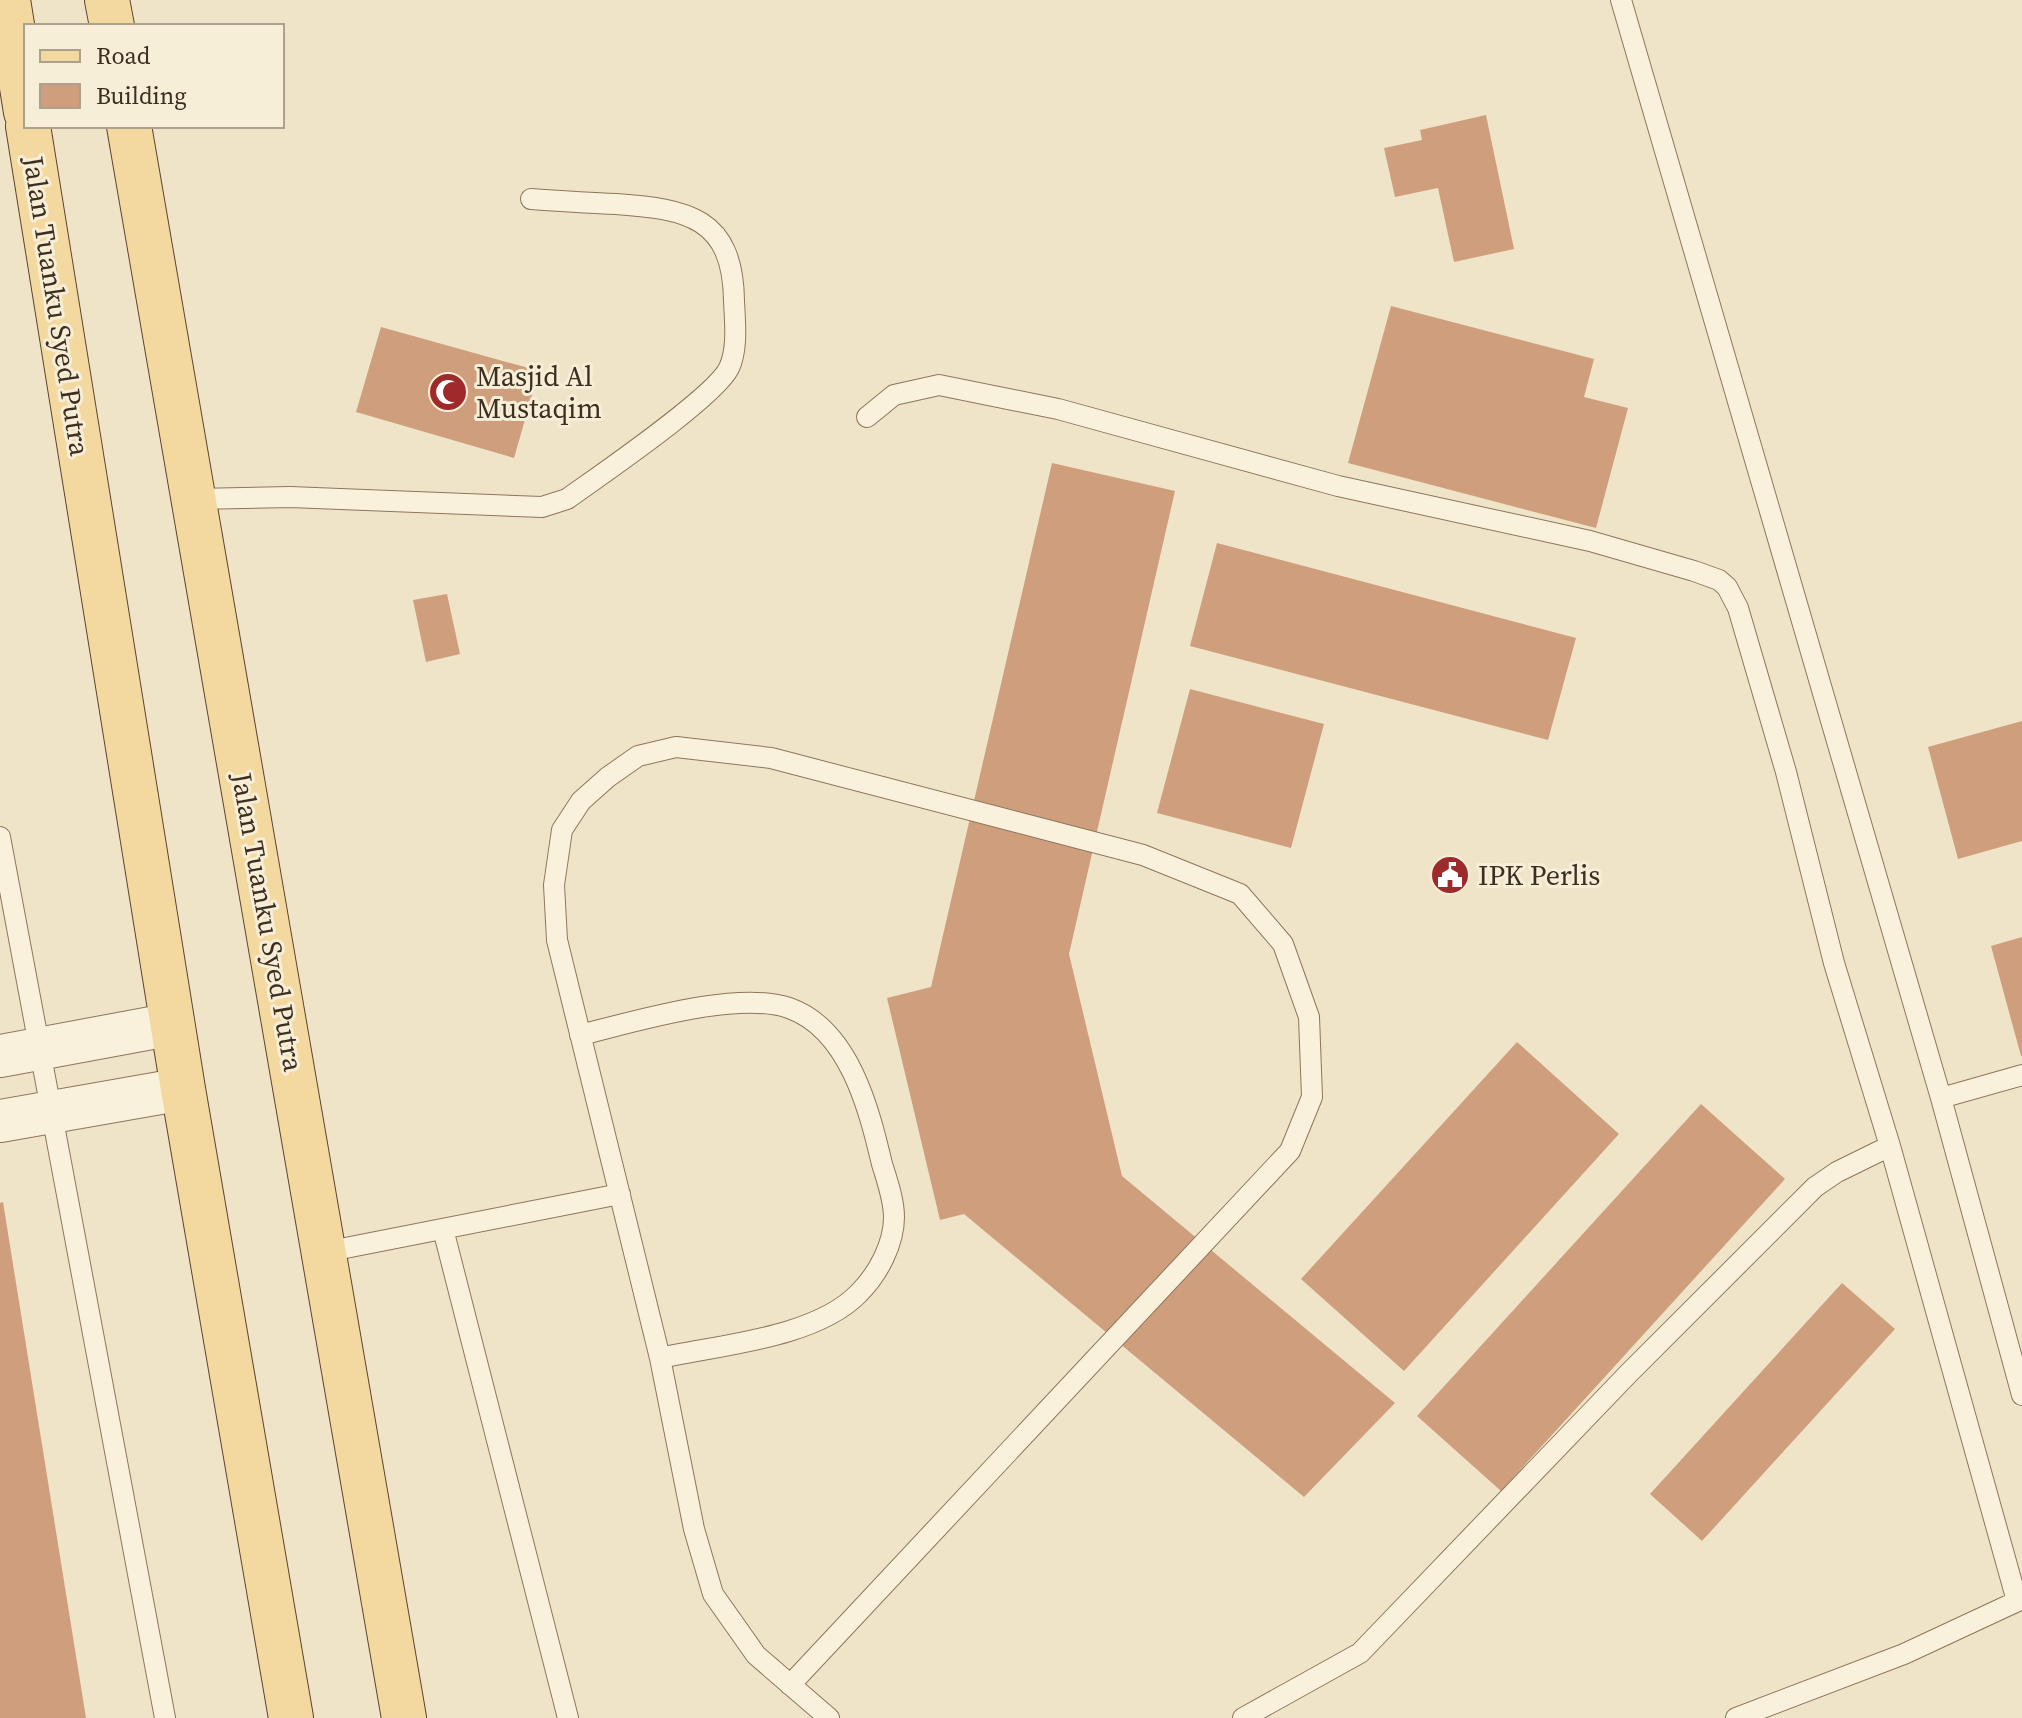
<svg xmlns="http://www.w3.org/2000/svg" width="2022" height="1718" font-family="'Source Serif 4',serif">
	<style>
		.building { fill: #cf9f7d }
		.lines { fill: none; stroke-linecap: round; stroke-linejoin: round }
		.service-casing { stroke: #8d765c; stroke-width: 22 }
		.minor-casing { stroke: #8d765c; stroke-width: 44 }
		.primary-casing { stroke: #5b4430; stroke-width: 46 }
		.service { stroke: #faf1dc; stroke-width: 20 }
		.minor { stroke: #faf1dc; stroke-width: 42 }
		.primary { stroke: #f3d9a0; stroke-width: 44 }
		.labels { text-anchor: middle; stroke-width: 6; stroke-linejoin: round; paint-order: stroke }
		.street-label { font-size: 28px; fill: #3d2e20; stroke: #f7eed8 }
		.poi-label { font-size: 28px; fill: #3d2e20; stroke: #f7eed8; text-anchor: start }
	</style>
	<rect width="100%" height="100%" fill="#f0e4c8"/>
	<path class="building" d="M 1486,115 L 1514,249 L 1454,262 L 1438,188 L 1395,197 L 1384,148 L 1422,140 L 1420,130 Z
		M 1391,306 L 1594,359 L 1584,397 L 1628,408 L 1596,528 L 1348,463 Z
		M 381,327 L 539,371 L 514,458 L 356,412 Z
		M 1052,463 L 1175,491 L 1069,954 L 1122,1176 L 1395,1403 L 1304,1497 L 964,1214 L 940,1220 L 887,998 L 931,987 Z
		M 1217,543 L 1576,638 L 1548,740 L 1190,646 Z
		M 447,594 L 460,654 L 426,662 L 413,600 Z
		M 1190,689 L 1324,724 L 1291,848 L 1157,813 Z
		M 2022,721 L 2022,841 L 1958,859 L 1928,747 Z
		M 2022,937 L 2022,1056 L 2021,1056 L 1991,946 Z
		M 1517,1042 L 1619,1134 L 1404,1371 L 1301,1279 Z
		M 1701,1104 L 1785,1179 L 1501,1491 L 1417,1416 Z
		M 3,1202 L 86,1718 L 0,1718 L 0,1203 Z
		M 1842,1283 L 1895,1329 L 1702,1541 L 1650,1494 Z"/>
	<g class="lines">
		<defs>
			<path id="service" d="M 1621,0 L 1941,1098 L 2022,1395
				M 867,417 L 894,395 L 939,385 L 1058,409 L 1338,486 L 1590,541 L 1694,571 L 1719,580 L 1727,587 L 1738,608 L 1786,772 L 1834,963 L 1890,1146 L 2017,1601
				M 194,499 L 290,497 L 542,507 L 567,499 C 599,476 715,397 729,368 C 738,349 735,322 734,301 C 733,217 687,209 616,204 C 588,203 559,201 531,199
				M 0,837 L 165,1718
				M 580,1035 C 634,1022 737,990 789,1008 C 849,1029 869,1109 882,1164 C 887,1180 894,1200 894,1217 C 894,1244 878,1274 859,1293 C 816,1338 719,1345 660,1358
				M 1941,1098 L 2022,1075
				M 443,1229 L 568,1718
				M 325,1252 L 620,1194
				M 790,1685 L 1290,1151 L 1312,1097 L 1309,1017 L 1283,944 L 1240,894 L 1143,855 L 771,758 L 676,747 L 638,756 L 608,777 L 581,801 L 562,830 L 554,885 L 557,940 L 660,1358 L 694,1529 L 713,1594 L 756,1655 L 829,1718
				M 1243,1718 L 1360,1653 L 1628,1374 L 1815,1187 L 1837,1172 L 1890,1146
				M 1736,1718 L 1904,1654 L 2022,1599"/>
			<path id="minor" d="M 0,1056 L 173,1024
				M 0,1121 L 183,1089"/>
			<path id="primary" d="M 8,0 L 26,112
				M 107,0 L 112,26
				M 28,126 L 183,1089 L 291,1718
				M 129,126 L 404,1718"/>
		</defs>
		<use href="#service" class="service-casing"/>
		<use href="#minor" class="minor-casing"/>
		<use href="#primary" class="primary-casing"/>
		<use href="#service" class="service"/>
		<use href="#minor" class="minor"/>
		<use href="#primary" class="primary"/>
	</g>
	<defs>
		<symbol id="mosque-disc" viewBox="-11 -11 22 22"><circle r="9.5" fill="#9e2a2b" stroke="#f7eed8"/><path d="M3.5-4.9A6 6 0 1 0 3.5 4.9A5 5 0 1 1 3.5-4.9Z" fill="#fff"/></symbol>
		<symbol id="civic-disc" viewBox="-11 -11 22 22"><circle r="9.5" fill="#9e2a2b" stroke="#f7eed8"/><path d="M-.6-6.5H3V-4.5H.6V-3L4-1V1h2V6H-6V1h2V-1L-.6-3ZM-1.2 2.5V6h2.4V2.5Z" fill="#fff"/></symbol>
	</defs>
	<g fill-rule="evenodd">
		<use href="#mosque-disc" x="426" y="370" width="44" height="44"/>
		<use href="#civic-disc" x="1428" y="853" width="44" height="44"/>
	</g>
	<g class="labels">
		<g class="street-label">
			<text transform="translate(57 306) rotate(81)" y="10">Jalan Tuanku Syed Putra</text>
			<text transform="translate(268 922) rotate(80)" y="10">Jalan Tuanku Syed Putra</text>
		</g>
		<g class="poi-label">
			<text x="476" y="386">Masjid Al<tspan x="476" dy="32">Mustaqim</tspan></text>
			<text x="1478" y="885">IPK Perlis</text>
		</g>
	</g>
	<rect x="24" y="24" width="260" height="104" fill="#f7eed8" stroke="#ada18e" stroke-width="2"/>
	<rect x="40" y="50" width="40" height="12" fill="#f3d9a0" stroke="#ada18e" stroke-width="2"/>
	<text x="96" y="64" font-size="24" fill="#3d2e20">Road</text>
	<rect x="40" y="84" width="40" height="24" fill="#cf9f7d" stroke="#ada18e" stroke-width="2"/>
	<text x="96" y="104" font-size="24" fill="#3d2e20">Building</text>
</svg>
